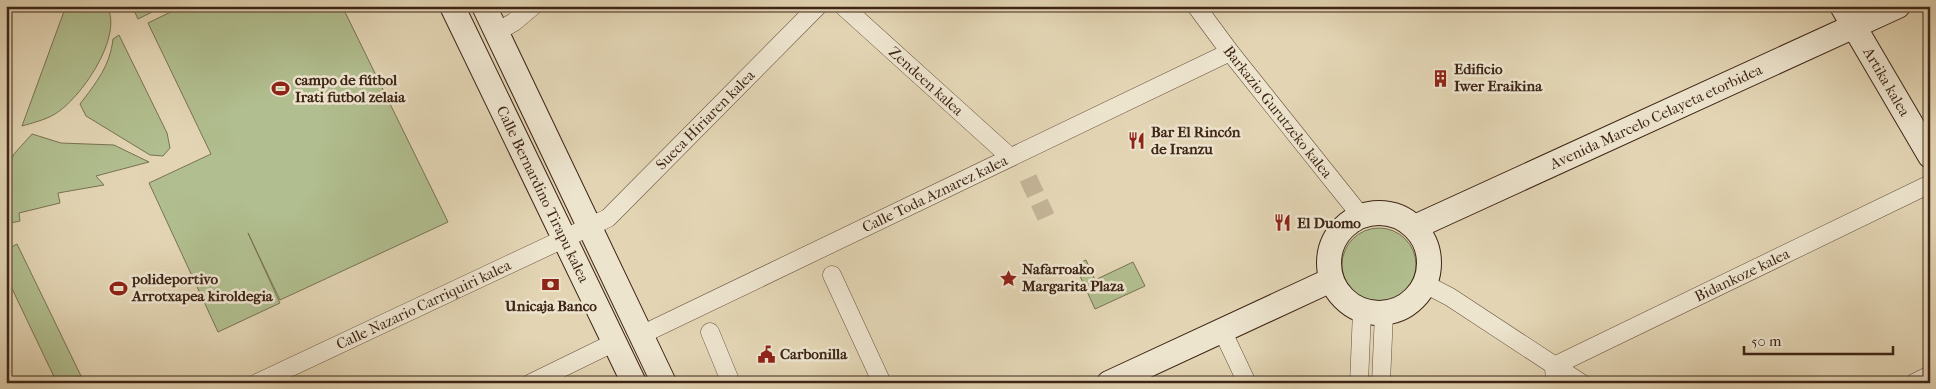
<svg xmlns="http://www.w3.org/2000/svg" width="1936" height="389" font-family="'IM FELL French Canon',serif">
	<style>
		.green { fill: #b1be8f; stroke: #787252 }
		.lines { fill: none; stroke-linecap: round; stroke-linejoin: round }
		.street-tunnel { stroke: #c2b294; stroke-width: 18; stroke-dasharray: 18 9; stroke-linecap: butt }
		.street-casing { stroke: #67513e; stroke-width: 19 }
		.secondary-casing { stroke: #3e2516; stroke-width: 26 }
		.street { stroke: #ede4ce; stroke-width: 18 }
		.secondary { stroke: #ede4ce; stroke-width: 24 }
		.labels { text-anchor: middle; stroke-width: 5; stroke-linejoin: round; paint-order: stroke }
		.poi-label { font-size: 15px; font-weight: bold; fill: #3e2516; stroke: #ede4ce; text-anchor: start }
		.street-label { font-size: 15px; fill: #3e2516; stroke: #ede4ce }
	</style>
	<rect width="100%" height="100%" fill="#e3d5b4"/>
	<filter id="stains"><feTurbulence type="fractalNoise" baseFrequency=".004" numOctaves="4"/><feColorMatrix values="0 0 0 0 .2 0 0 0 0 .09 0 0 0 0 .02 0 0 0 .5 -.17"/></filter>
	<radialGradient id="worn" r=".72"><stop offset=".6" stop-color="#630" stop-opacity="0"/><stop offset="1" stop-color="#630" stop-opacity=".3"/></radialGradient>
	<path class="green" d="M 66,6 L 107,6 C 124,37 80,99 55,114 C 45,120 32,123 22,126 Z
		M 132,6 L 164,6 L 138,19 Z
		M 183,6 L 342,6 L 448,222 L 280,300 L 248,233 L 280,303 L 218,332 L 149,183 L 211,154 L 148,23 Z
		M 119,35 L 167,133 L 170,148 L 163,156 L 150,155 L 86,116 L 80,104 C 96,83 110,66 113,39 Z
		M 32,134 L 61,143 L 114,145 L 149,162 L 96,176 L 104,185 L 58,193 L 60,203 L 19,213 L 20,221 L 6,224 L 6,173 L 14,154 Z
		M1342 265a37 37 0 1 1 74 0a37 37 0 1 1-74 0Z
		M 17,244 L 81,376 L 67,383 L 57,383 L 6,276 L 6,250 Z
		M 1086,260 L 1095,280 L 1133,262 L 1145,286 L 1095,309 L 1075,265 Z"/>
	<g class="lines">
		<path class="street-tunnel" d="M 1028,178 L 1046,217"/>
		<defs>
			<g id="street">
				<path id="s1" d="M 843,6 L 1010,157"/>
				<path id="s2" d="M 1196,6 L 1230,52 L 1361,216"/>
				<path d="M 497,32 L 514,22 L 533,6"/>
				<path d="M 832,275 L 882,383"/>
				<path d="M 1425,284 L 1450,297 L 1581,383"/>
				<path d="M 1222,330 L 1247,383"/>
				<path d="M 710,332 L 731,383"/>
				<path id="s3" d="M 641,335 L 1230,52"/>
				<path id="s4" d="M 257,383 L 608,218 L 818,6"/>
				<path d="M 531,383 L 615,342"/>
				<path d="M 1359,383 L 1362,311"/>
				<path d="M 1381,383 L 1384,313"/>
				<path id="s5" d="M 1555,383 L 1554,366 L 1930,184"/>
				<path d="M 1914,383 L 1930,375"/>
			</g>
			<g id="secondary">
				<path id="s6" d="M 452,6 L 634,383"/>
				<path d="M 484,6 L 664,383"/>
				<path id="s7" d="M 1842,6 L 1930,156"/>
				<circle cx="1379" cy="263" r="50"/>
				<path id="s8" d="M 1415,227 L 1898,6"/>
				<path d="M 1109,383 L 1331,280"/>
			</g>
		</defs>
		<use href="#street" class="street-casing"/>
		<use href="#secondary" class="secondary-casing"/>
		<use href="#street" class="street"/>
		<use href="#secondary" class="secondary"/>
	</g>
	<defs>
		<symbol id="building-bare" viewBox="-9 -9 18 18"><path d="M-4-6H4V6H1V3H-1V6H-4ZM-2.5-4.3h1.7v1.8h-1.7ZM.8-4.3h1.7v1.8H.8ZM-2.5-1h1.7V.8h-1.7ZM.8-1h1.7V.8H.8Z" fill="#8f2418" stroke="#ede4ce" stroke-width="2.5" paint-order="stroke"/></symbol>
		<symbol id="stadium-bare" viewBox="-9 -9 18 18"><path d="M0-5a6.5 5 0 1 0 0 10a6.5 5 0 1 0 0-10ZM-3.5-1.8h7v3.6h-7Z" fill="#8f2418" stroke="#ede4ce" stroke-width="2.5" paint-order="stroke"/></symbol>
		<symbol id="restaurant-bare" viewBox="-9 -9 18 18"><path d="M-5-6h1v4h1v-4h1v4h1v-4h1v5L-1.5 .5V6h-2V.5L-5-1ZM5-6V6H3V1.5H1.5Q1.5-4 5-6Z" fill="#8f2418" stroke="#ede4ce" stroke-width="2.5" paint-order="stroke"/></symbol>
		<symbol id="sight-bare" viewBox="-9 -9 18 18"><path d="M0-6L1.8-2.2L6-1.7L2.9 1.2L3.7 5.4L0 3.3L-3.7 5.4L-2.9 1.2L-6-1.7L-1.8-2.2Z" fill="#8f2418" stroke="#ede4ce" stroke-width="2.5" paint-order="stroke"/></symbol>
		<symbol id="bank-bare" viewBox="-9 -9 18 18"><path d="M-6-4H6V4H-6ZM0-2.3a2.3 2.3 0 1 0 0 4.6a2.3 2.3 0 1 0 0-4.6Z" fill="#8f2418" stroke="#ede4ce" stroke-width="2.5" paint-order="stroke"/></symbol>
		<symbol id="civic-bare" viewBox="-9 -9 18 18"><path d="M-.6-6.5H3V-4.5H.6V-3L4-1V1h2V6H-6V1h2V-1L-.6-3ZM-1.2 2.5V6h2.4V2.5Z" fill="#8f2418" stroke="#ede4ce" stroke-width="2.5" paint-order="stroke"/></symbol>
	</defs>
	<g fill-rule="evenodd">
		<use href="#building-bare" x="1428" y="66" width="25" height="25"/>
		<use href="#stadium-bare" x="268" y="76" width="25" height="25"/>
		<use href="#restaurant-bare" x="1124" y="128" width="25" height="25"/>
		<use href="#restaurant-bare" x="1270" y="210" width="25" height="25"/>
		<use href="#sight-bare" x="996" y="266" width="25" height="25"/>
		<use href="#bank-bare" x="538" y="272" width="25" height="25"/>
		<use href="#stadium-bare" x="106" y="276" width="25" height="25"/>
		<use href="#civic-bare" x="754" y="342" width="25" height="25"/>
	</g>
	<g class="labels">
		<g class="poi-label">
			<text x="1454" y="74">Edificio<tspan x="1454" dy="17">Iwer Eraikina</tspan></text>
			<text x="295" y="85">campo de fútbol<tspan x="295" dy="17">Irati futbol zelaia</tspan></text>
			<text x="1151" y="137">Bar El Rincón<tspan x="1151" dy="17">de Iranzu</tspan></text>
			<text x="1297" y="228">El Duomo</text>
			<text x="1022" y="274">Nafarroako<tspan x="1022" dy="17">Margarita Plaza</tspan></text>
			<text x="132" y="284">polideportivo<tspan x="132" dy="17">Arrotxapea kiroldegia</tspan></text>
			<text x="551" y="311" text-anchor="middle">Unicaja Banco</text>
			<text x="780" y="359">Carbonilla</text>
		</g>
		<g class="street-label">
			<text dy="5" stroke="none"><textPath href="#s7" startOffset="88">Artika kalea</textPath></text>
			<text dy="5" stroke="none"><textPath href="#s1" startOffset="112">Zendeen kalea</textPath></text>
			<text dy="5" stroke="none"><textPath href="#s2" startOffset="134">Barkazio Gurutzeko kalea</textPath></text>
			<text dy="5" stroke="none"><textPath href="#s8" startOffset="265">Avenida Marcelo Celayeta etorbidea</textPath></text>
			<text dy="5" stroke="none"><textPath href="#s4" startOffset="526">Sueca Hiriaren kalea</textPath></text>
			<text dy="5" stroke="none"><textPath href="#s3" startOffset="326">Calle Toda Aznarez kalea</textPath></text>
			<text dy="5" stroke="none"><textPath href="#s6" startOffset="209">Calle Bernardino Tirapu kalea</textPath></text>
			<text dy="5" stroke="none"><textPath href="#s5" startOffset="226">Bidankoze kalea</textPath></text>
			<text dy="5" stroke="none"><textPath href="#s4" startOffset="184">Calle Nazario Carriquiri kalea</textPath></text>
		</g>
	</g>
	<rect width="1936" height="389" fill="none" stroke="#e3d5b4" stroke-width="25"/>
	<rect x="8" y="8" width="1921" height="374" fill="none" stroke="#3e2516" stroke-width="2.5"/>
	<rect x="12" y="12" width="1911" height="364" fill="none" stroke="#3e2516"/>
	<path d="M1744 346v8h149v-8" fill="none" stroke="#3e2516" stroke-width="2.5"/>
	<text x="1751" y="346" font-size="15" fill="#3e2516" stroke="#ede4ce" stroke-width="4" paint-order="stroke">50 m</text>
	<rect width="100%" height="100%" filter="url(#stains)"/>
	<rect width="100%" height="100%" fill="url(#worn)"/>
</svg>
